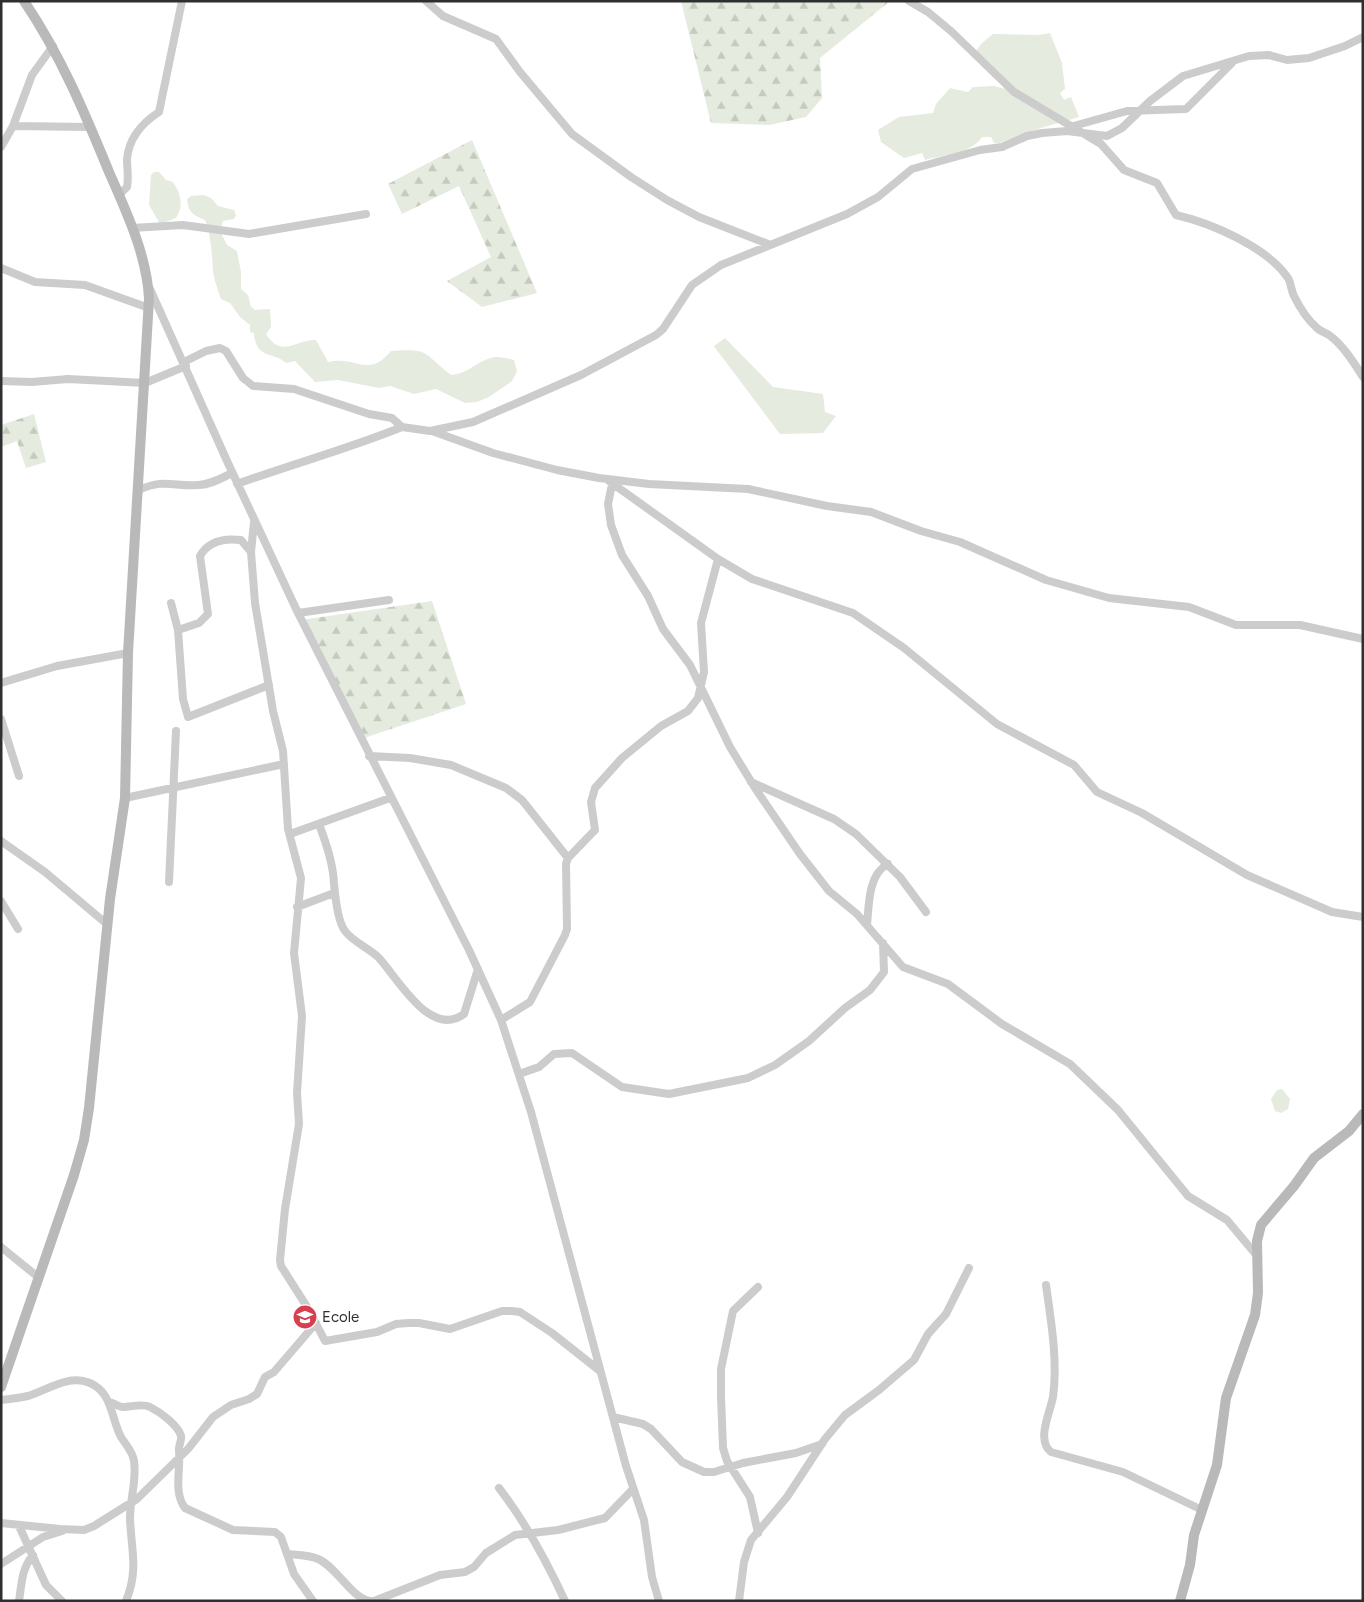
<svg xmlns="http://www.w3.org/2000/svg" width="1364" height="1602" font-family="Figtree,sans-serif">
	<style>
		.green { fill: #e5ebde }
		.forest { fill: url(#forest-firs) }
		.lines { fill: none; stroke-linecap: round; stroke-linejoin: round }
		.street { stroke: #ccc; stroke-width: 8 }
		.secondary { stroke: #b9b9b9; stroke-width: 10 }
		.labels { text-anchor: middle; stroke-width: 5; stroke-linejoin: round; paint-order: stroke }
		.poi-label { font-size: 15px; fill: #2f2f2f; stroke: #fff; text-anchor: start }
	</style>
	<defs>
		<pattern id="forest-firs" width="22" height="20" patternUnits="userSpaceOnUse" patternTransform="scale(1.25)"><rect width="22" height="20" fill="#e5ebde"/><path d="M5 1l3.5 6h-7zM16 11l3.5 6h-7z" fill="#c5cabf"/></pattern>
	</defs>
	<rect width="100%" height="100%" fill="#fff"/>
	<path class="green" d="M 1050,33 L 1062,63 L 1065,89 L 1060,93 L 1064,100 L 1071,97 L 1079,117 L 1034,130 L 999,143 L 994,143 L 991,137 L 982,137 C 971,154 943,155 925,160 L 922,153 L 904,158 L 881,142 L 878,130 L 899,117 L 933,113 L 936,104 L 950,88 L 968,92 L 973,87 L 994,86 L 1013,91 L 974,54 L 981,44 L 993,34 L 1038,35 Z
		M 154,172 L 159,172 L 166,180 L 173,182 C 181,194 184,206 176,218 L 160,224 L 149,205 L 151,175 Z
		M 204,195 L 211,198 L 218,206 L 234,210 L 236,215 L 234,219 L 223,221 L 220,231 L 227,245 L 237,251 L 241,272 L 241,289 L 248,295 L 251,307 L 255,310 L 270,309 L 271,327 L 266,334 C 281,359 297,339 316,340 L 328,362 C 357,355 368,379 391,351 C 430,348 423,353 451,375 C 469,374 480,358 497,357 C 503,357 509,359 514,360 L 517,371 L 512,381 L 489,397 L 477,402 L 465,403 L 436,389 L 414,394 L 390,386 L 379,388 L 338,380 L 315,382 L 295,361 L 286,363 C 273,351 256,360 254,333 L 250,332 L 250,325 L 240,317 L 230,303 L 221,299 C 218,290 214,280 213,271 C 212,254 211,235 205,220 C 193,215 188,212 187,199 L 191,196 Z
		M 725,338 L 773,387 L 823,394 L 825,412 L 836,416 L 823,433 L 780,434 L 716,349 L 714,346 Z
		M 1282,1089 L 1290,1099 L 1288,1109 L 1281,1113 L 1275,1111 L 1271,1099 L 1277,1090 Z"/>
	<path class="forest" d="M 681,1 L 890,1 L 820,58 L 822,98 L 806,117 L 769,125 L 711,123 Z
		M 472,140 L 537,293 L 482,307 L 447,281 L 491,257 L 459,186 L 402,214 L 388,184 Z
		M 34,414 L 46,462 L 26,468 L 17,441 L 1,447 L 1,425 Z
		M 432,601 L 466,704 L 361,739 L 301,620 Z"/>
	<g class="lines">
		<path class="street" d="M 426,1 L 443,16 L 496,39 L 520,72 L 572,134 L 631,177 L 667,200 L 699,217 L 768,244
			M 909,1 L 928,12 L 952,32 L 1014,92 L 1101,144 L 1124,170 L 1157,183 L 1176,215 C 1211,223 1267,247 1288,278 C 1291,283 1291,290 1294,296 C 1299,306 1308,320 1316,327 C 1319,331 1325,332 1329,335 C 1343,345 1354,363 1363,377
			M 13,126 L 90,127
			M 1070,127 L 1127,111 L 1186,109 L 1232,63
			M 1,147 L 13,126 L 32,75 L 53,46
			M 119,195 L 127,187 C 129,177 127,169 127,159 C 129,137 142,123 159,112 L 182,1
			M 132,228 L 183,225 L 249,234 L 366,214
			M 1,268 L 35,282 L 85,285 L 149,308
			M 150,289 L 227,461 L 298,613 L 469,950 L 501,1020 L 531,1112 L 626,1466 L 644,1520 L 652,1577 L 659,1601
			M 184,362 L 206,351 L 220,348 L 226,351 L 243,378 L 253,386 L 294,389 L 369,414 L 392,418 L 402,427 L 430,431 L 473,422 L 581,375 L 656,335 L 663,329 L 692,285 L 721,265 L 847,214 L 878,197 L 912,169 L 980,150 L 1002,147 L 1027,136 L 1042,133 L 1067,131 L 1107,136 L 1122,128 L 1150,101 L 1183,76 L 1249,56 L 1269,55 L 1287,60 L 1309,58 L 1345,46 L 1363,37
			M 1,381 L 32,382 L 68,379 L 145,383 L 186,366
			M 432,431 L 493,453 L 557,470 L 599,478 L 649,484 L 748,489 L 827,506 L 871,512 L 921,531 L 960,542 L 1046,580 L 1109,598 L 1189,607 L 1236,625 L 1300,625 L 1363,639
			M 609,481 L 718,559 L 752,579 L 853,613 L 904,648 L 997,724 L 1074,765 L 1097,792 L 1142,813 L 1247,875 L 1332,912 L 1363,917
			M 237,484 C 292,464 348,449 402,427
			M 612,484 L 608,504 L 611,525 L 622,555 L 648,596 L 663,629 L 690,665 L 730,747 L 755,788 L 800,854 L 829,891 L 857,914 L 903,967 L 948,984 L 1002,1024 L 1070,1064 L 1118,1110 L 1188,1196 L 1227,1220 L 1258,1257
			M 139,490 C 164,478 175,487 198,485 C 210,485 222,478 232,473
			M 254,522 L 251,552 L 255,603 L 273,711 L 283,751 L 288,829 L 301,878 L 294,953 L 302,1016 L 297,1093 L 299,1124 L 285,1209 L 280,1260 L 281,1266 L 309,1310 L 325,1341 L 377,1332 L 396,1324 L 408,1323 L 419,1323 L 450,1329 L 502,1311 L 512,1311 L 520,1312 L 552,1333 L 600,1371
			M 171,603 L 178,630 L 183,699 L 188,717 L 269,685
			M 298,613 L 389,600
			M 178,630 L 199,623 L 208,614 L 200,556 C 209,540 225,538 241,540 L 251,552
			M 1,683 L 57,666 L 128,653
			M 1,719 L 19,776
			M 369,756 L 410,758 L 451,765 L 506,788 L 522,800 L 568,858
			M 751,782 L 834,819 L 856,834 L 900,877 L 926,912
			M 125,798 L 284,764
			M 319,824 C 326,843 333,863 334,883 C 335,895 338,922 345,931 C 353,942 369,948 378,957 C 398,978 430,1039 464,1014 L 478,969
			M 290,834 L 390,798
			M 1,841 L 45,872 L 108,925
			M 169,882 L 176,731
			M 1,901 L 18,929
			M 297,907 L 334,893
			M 867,925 C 869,905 868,874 888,864
			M 501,1020 L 530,1002 L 565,935 L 567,929 L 566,864 L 568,858 L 595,830 L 591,802 L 595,788 L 622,758 L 661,726 L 688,711 L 698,698 L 704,672 L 701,623 L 718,559
			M 519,1074 L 539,1067 L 554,1054 L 572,1053 L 622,1087 L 669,1094 L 748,1078 L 775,1065 L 809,1041 L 845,1008 L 870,990 L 884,972 L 883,943
			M 1,1247 L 38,1277
			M 1046,1285 C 1051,1321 1058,1361 1053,1397 C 1050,1413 1036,1440 1051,1452 L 1123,1472 L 1202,1510
			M 1,1400 C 10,1399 19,1398 28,1396 C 48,1390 68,1374 90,1383 C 113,1393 111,1419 121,1437 C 126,1445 133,1452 134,1461 C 137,1479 130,1499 130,1518 C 131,1550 139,1569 126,1601
			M 109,1402 C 114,1403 119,1407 123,1407 C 131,1407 143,1403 150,1407 C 160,1412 178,1425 181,1436 C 182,1441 178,1446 179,1451 C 181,1469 173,1492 185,1508 L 233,1530 L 275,1532 L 281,1537 L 294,1574 L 313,1601
			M 613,1417 L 643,1424 L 651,1429 L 682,1462 L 704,1472 L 714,1472 L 743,1463 L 796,1453 L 822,1444
			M 499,1488 C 526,1523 546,1560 565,1601
			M 1,1523 L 60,1529 L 84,1530 L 94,1526 L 137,1499 L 188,1449 L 213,1417 L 231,1405 L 249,1399 L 257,1394 L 265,1377 L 274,1372 L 316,1323
			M 19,1526 L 46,1585 L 62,1601
			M 758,1533 L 750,1497 L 727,1461 L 723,1448 L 721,1397 L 721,1369 L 733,1311 L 758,1287
			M 287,1554 C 297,1555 309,1555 318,1559 C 337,1567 352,1599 370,1601
			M 1,1564 L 43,1537 L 62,1531
			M 19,1601 C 22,1583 21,1570 33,1555
			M 374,1601 L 440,1575 L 465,1572 L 474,1567 L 486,1553 L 515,1535 L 558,1530 L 605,1518 L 633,1489
			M 739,1601 L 744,1562 L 751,1540 L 787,1497 L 825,1439 L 845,1415 L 879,1390 L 914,1360 L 928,1334 L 946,1314 L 969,1268"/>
		<path class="secondary" d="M 1,1387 L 74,1175 L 84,1140 L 89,1108 L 110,899 L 125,798 L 128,653 L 149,299 C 147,255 126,211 109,172 C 84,111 61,56 24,1
			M 1180,1601 L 1190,1565 L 1194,1535 L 1217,1465 L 1226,1398 L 1255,1315 L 1258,1293 L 1257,1241 L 1261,1225 L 1294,1186 L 1314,1158 L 1349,1131 L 1363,1114"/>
	</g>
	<defs>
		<symbol id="school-disc" viewBox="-11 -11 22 22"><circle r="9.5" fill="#d73f4f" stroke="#fff"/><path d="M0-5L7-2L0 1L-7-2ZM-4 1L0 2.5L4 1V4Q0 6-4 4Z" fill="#fff"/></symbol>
	</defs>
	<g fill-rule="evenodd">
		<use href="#school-disc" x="291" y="1303" width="28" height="28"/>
	</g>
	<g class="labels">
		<g class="poi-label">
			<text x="322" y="1322">Ecole</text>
		</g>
	</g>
	<rect width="1364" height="1602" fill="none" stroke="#2f2f2f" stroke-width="5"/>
</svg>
